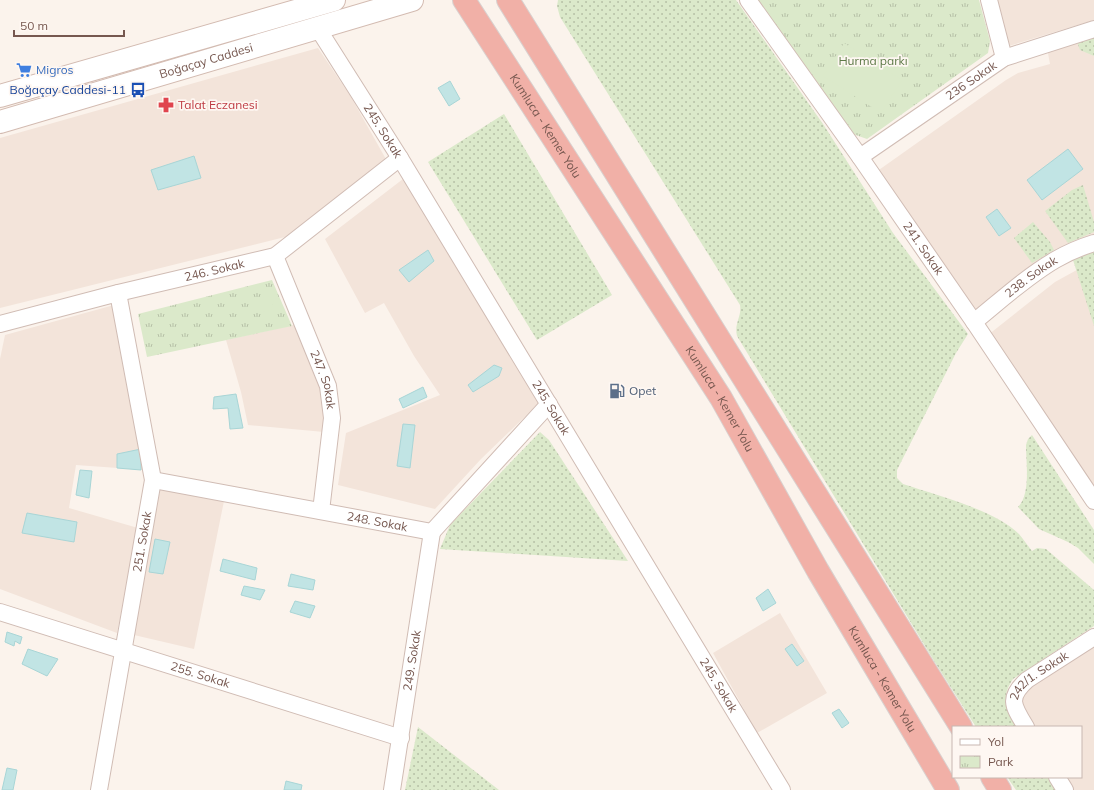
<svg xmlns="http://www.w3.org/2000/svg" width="1094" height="790" font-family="Mulish,sans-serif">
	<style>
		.residential { fill: #f3e4da }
		.grass { fill: url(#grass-dots) }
		.park { fill: url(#park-tufts) }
		.pitch { fill: #dbe9ca }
		.water { fill: #c1e4e4; stroke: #a8d5d6 }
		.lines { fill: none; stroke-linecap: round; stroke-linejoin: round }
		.street-casing { stroke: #d0bcb4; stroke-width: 18 }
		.secondary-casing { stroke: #d3bbb1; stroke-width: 24 }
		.highway-casing { stroke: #d9d0ce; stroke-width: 24 }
		.street { stroke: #fff; stroke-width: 16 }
		.secondary { stroke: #fff; stroke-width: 22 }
		.highway { stroke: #f1b0a7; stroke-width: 22 }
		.labels { text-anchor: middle; stroke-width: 3.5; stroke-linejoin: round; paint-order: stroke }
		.street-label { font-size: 12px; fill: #76574f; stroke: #fef7f2 }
		.park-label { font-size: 12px; fill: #5e7a48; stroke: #fef7f2 }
		.shop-label { font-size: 12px; fill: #366cbe; stroke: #fef7f2; text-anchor: start }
		.transit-label { font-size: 12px; fill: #164399; stroke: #fef7f2; text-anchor: end }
		.health-label { font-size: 12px; fill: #be3a42; stroke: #fef7f2; text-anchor: start }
		.service-label { font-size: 12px; fill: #4e5e75; stroke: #fef7f2; text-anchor: start }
	</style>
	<defs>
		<pattern id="grass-dots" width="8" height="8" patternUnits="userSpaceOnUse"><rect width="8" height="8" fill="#dbe9ca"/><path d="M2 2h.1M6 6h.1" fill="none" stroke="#b6c0a6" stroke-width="1.8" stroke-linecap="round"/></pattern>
		<pattern id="park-tufts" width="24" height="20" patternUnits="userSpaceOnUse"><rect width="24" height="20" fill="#dbe9ca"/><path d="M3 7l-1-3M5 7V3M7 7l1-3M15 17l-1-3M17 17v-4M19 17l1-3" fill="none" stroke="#b6c0a6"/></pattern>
	</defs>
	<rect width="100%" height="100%" fill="#fbf3ec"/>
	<path class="residential" d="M 997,0 L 1094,0 L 1094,20 L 1009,46 Z
		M 1094,33 L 1094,238 L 976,313 L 876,172 L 1006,80 L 1018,73 L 1050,64 L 1047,48 Z
		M 318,48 L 351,97 L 387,161 L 289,236 L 0,308 L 0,138 Z
		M 403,179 L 483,308 L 539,403 L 481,459 L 435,509 L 338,485 L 346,433 L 440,395 L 414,356 L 384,303 L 365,313 L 325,239 Z
		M 1094,262 L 1094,491 L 988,335 L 1055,282 L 1084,266 Z
		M 114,305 L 146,470 L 76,465 L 69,508 L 138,528 L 117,633 L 0,589 L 0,359 L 5,335 Z
		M 298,324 L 323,385 L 328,417 L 324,432 L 248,425 L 241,392 L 226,340 Z
		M 160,489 L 224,501 L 194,649 L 134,635 Z
		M 780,613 L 827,693 L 757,733 L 713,653 Z
		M 1094,643 L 1094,790 L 1073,790 L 1065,777 L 1081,777 L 1081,727 L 1033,727 L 1019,699 L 1024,691 Z"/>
	<path class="grass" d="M 558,0 L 736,0 L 823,124 L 893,233 L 968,334 L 956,353 L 897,470 L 897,478 L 903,484 C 936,495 995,510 1019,534 C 1024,540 1028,546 1032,551 L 1037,548 L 1046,549 L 1094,590 L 1094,626 L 1013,679 C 999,700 1008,708 1020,727 L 976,727 L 936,664 L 737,336 C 734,323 742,317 740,305 L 560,17 L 557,6 Z
		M 1094,33 L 1094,56 L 1080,50 L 1076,39 Z
		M 504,114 L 612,295 L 537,340 L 428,162 Z
		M 1083,185 L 1094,222 L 1094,232 L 1068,243 L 1045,211 L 1072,190 Z
		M 1033,222 L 1050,242 L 1054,250 L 1032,263 L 1014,238 Z
		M 1094,250 L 1094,326 L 1073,260 L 1082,255 Z
		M 540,432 L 549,440 L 628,561 L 440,549 L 450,525 Z
		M 1032,435 L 1094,530 L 1094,564 L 1078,548 L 1068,542 L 1039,529 L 1018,507 C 1031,494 1026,463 1026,445 L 1028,439 Z
		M 418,727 L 499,790 L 405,790 Z
		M 1007,777 L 1050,777 L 1058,790 L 1016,790 Z"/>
	<path class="park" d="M 755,0 L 979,0 L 990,41 L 988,53 L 867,139 L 853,134 Z
		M 272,280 L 292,326 L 147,357 L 138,314 Z"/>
	<path class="pitch" d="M 844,43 L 902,80 L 881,113 L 823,76 Z
		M 268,296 L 274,301 L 271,310 L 257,313 L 251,307 L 255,299 Z"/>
	<path class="water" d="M 450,81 L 460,99 L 449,106 L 438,88 Z
		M 1068,149 L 1083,169 L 1042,200 L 1027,180 Z
		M 194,156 L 201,178 L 158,190 L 151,170 Z
		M 997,209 L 1011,228 L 999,236 L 986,217 Z
		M 428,250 L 434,261 L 409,282 L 399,270 Z
		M 494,365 L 502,368 L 499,376 L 473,392 L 468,385 Z
		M 423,387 L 427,397 L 403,408 L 399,399 Z
		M 236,394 L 243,428 L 230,429 L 228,408 L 213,409 L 214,397 Z
		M 403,424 L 415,425 L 410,468 L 397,466 Z
		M 141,449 L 141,470 L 117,468 L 117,454 Z
		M 80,470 L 92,471 L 89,498 L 76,495 Z
		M 27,513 L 77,522 L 74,542 L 22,533 Z
		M 155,539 L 170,542 L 163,574 L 149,572 Z
		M 223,559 L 257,568 L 255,580 L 220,571 Z
		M 291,574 L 315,580 L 313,590 L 288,586 Z
		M 244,586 L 265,590 L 260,600 L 241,595 Z
		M 768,589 L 776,603 L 763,611 L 756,598 Z
		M 295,601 L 315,606 L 310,618 L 290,612 Z
		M 7,632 L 22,637 L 20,644 L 15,641 L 14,646 L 5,642 Z
		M 792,644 L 804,661 L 797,666 L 785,649 Z
		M 28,649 L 58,659 L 47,676 L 22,664 Z
		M 839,709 L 849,723 L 842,728 L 832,713 Z
		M 7,768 L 17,770 L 13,790 L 2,790 Z
		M 286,781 L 302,785 L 301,790 L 284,790 Z"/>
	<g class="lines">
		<defs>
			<g id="street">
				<path id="s1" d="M 748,0 L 860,157 L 974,322 L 1094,501"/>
				<path d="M 989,0 L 1004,58"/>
				<path id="s2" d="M 317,27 L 400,158 L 782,790"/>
				<path id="s3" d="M 860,157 L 1004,58 L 1094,29"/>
				<path id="s4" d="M 275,256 L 328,386 L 332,418 L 321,511"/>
				<path id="s5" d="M 974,322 C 1000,301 1026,277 1055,260 C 1067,253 1081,247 1094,243"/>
				<path id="s6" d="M 0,324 L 118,293 L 275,256 L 400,158"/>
				<path id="s7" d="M 153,480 L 432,532 L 549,404"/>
				<path id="s8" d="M 0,612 L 401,738"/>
				<path id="s9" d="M 1026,727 C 1013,706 1007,698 1027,680 L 1094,637"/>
				<path d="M 1057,777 L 1065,790"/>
				<path id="s10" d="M 99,790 L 153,480 L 118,293"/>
				<path id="s11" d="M 392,790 L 432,532"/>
			</g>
			<g id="secondary">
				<path d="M 0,96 L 334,0"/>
				<path id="s12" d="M 0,122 L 412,0"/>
			</g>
			<g id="highway">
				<path id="s13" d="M 464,0 L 721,398 L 818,571 L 948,790"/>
				<path d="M 508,0 L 961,727"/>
				<path d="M 992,777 L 1000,790"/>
			</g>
		</defs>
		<use href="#street" class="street-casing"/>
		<use href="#secondary" class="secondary-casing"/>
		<use href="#highway" class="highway-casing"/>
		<use href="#street" class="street"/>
		<use href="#secondary" class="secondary"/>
		<use href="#highway" class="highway"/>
	</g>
	<defs>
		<symbol id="supermarket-bare" viewBox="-9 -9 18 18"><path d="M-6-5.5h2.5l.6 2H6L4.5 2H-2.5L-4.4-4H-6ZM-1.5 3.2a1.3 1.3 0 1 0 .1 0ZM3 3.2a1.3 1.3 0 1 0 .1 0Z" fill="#3f7fe0" stroke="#fef7f2" stroke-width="2.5" paint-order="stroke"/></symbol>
		<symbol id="bus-bare" viewBox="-9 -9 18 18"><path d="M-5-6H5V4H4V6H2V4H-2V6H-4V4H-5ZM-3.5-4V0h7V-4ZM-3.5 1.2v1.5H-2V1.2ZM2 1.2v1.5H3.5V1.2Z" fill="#1a4fb4" stroke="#fef7f2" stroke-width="2.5" paint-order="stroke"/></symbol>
		<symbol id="pharmacy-bare" viewBox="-9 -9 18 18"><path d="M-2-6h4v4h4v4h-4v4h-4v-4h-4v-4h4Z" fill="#e0444e" stroke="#fef7f2" stroke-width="2.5" paint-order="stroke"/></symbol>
		<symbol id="fuel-bare" viewBox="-9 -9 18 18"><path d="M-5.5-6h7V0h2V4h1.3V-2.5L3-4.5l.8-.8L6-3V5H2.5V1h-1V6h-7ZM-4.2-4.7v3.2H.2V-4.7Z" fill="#5c6f8a" stroke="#fef7f2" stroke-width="2.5" paint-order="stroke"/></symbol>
	</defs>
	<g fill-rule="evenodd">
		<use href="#supermarket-bare" x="13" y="59" width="22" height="22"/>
		<use href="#bus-bare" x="127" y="79" width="22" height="22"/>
		<use href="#pharmacy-bare" x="155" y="94" width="22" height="22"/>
		<use href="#fuel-bare" x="606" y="380" width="22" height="22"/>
	</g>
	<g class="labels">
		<g class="street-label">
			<text dy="4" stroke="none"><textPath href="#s12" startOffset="215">Boğaçay Caddesi</textPath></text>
			<text dy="4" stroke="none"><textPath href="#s3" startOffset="135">236 Sokak</textPath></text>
			<text dy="4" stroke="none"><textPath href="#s13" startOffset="150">Kumluca - Kemer Yolu</textPath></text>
			<text dy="4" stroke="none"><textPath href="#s2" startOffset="123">245. Sokak</textPath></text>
			<text dy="4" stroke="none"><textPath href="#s1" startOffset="304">241. Sokak</textPath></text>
			<text dy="4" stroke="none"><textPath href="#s6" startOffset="221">246. Sokak</textPath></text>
			<text dy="4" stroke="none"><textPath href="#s5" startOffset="73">238. Sokak</textPath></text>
			<text dy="4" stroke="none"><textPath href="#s4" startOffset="133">247. Sokak</textPath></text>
			<text dy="4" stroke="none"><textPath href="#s13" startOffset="474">Kumluca - Kemer Yolu</textPath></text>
			<text dy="4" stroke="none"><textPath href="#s2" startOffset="447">245. Sokak</textPath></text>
			<text dy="4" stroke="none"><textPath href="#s7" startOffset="228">248. Sokak</textPath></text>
			<text dy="4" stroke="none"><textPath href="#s10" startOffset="252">251. Sokak</textPath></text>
			<text dy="4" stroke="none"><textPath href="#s11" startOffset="131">249. Sokak</textPath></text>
			<text dy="4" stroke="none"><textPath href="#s8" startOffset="210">255. Sokak</textPath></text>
			<text dy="4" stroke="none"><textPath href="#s9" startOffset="66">242/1. Sokak</textPath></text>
			<text dy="4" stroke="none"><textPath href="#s13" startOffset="798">Kumluca - Kemer Yolu</textPath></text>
			<text dy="4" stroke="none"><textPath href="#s2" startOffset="771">245. Sokak</textPath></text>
		</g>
		<g class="park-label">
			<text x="873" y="65">Hurma parkı</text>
		</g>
		<g class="shop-label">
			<text x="36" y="74">Migros</text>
		</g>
		<g class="transit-label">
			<text x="126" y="94">Boğaçay Caddesi-11</text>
		</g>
		<g class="health-label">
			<text x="178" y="109">Talat Eczanesi</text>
		</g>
		<g class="service-label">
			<text x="629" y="395">Opet</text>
		</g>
	</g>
	<rect x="952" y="726" width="130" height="52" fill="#fef7f2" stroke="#c8b7b1"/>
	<rect x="960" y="739" width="20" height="6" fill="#ffffff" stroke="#c8b7b1"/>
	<text x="988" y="746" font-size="12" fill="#76574f">Yol</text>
	<rect x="960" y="756" width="20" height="12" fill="url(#park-tufts)" stroke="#c8b7b1"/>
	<text x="988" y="766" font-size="12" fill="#76574f">Park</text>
	<path d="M14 30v6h110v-6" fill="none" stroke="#76574f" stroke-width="2"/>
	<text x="20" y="30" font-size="12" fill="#76574f" stroke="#fef7f2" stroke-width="3" paint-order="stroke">50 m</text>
</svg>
